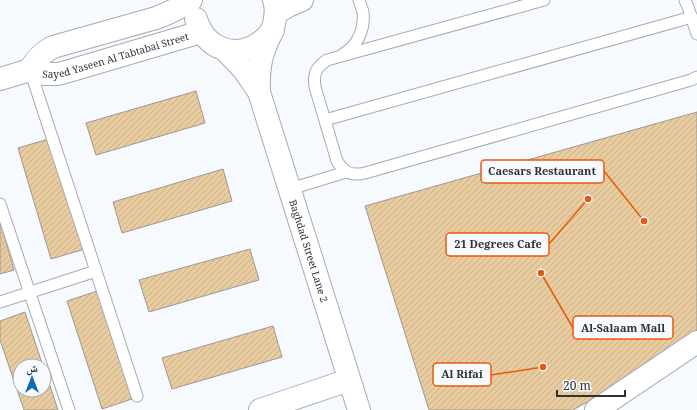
<svg xmlns="http://www.w3.org/2000/svg" width="697" height="410" font-family="'Noto Serif','Noto Naskh Arabic',serif">
	<style>
		.building { fill: url(#building-hatch); stroke: #9d9890 }
		.lines { fill: none; stroke-linecap: round; stroke-linejoin: round }
		.lane-casing { stroke: #a7aab2; stroke-width: 13 }
		.street-casing { stroke: #a7aab2; stroke-width: 24 }
		.secondary-casing { stroke: #a7aab2; stroke-width: 24 }
		.lane { stroke: #fff; stroke-width: 11 }
		.street { stroke: #fff; stroke-width: 22 }
		.secondary { stroke: #fff; stroke-width: 22 }
		.labels { text-anchor: middle; stroke-width: 3; stroke-linejoin: round; paint-order: stroke }
		.street-label { font-size: 10px; fill: #2f3134; stroke: #f6f9fe }
		.leader { fill: none; stroke: #e8590c; stroke-width: 1.5 }
		.callout-dot { fill: #e8590c; stroke: #f6f9fe; stroke-width: 1.5 }
		.callout { fill: #f6f9fe; stroke: #e8590c; stroke-width: 1.5 }
		.callout-label { font-size: 11px; text-anchor: middle; font-weight: bold; fill: #2f3134 }
	</style>
	<defs>
		<pattern id="building-hatch" width="6" height="6" patternUnits="userSpaceOnUse"><rect width="6" height="6" fill="#e8cb9f"/><path d="M-1 1l2-2M0 6l6-6M5 7l2-2" fill="none" stroke="#c7af8a"/></pattern>
	</defs>
	<rect width="100%" height="100%" fill="#f6f9fe"/>
	<path class="building" d="M 196,91 L 205,123 L 96,155 L 86,123 Z
		M 697,112 L 697,339 L 573,410 L 429,410 L 365,206 Z
		M 52,138 L 85,249 L 51,259 L 18,148 Z
		M 223,169 L 232,201 L 122,233 L 113,202 Z
		M 0,221 L 14,270 L 0,274 Z
		M 250,249 L 259,280 L 149,312 L 139,280 Z
		M 97,291 L 132,399 L 102,409 L 67,301 Z
		M 25,312 L 43,366 L 20,366 L 20,390 L 44,390 L 44,368 L 58,410 L 24,410 L 0,340 L 0,321 Z
		M 273,326 L 282,357 L 172,389 L 162,358 Z"/>
	<g class="lines">
		<defs>
			<path id="lane" d="M 544,0 L 327,60 C 316,68 313,73 315,87 L 337,161 C 344,173 352,176 365,173 L 691,80 L 697,77
				M 685,0 L 688,7 L 697,34
				M 343,54 C 358,46 365,28 363,12 C 362,8 360,4 359,0
				M 30,70 L 137,396
				M 325,120 L 692,17
				M 290,189 L 346,172
				M 0,204 L 69,410
				M 0,302 L 96,271"/>
			<path id="street" d="M 260,410 L 349,380"/>
			<g id="secondary">
				<path d="M 276,13 L 288,6 L 302,0"/>
				<path d="M 196,19 C 205,49 236,61 262,41 C 270,35 274,29 275,18 C 276,12 276,6 274,0"/>
				<path id="s1" d="M 273,30 C 261,53 258,66 259,92 L 359,410"/>
				<path d="M 225,50 L 244,70 L 259,92"/>
				<path d="M 30,70 C 36,59 42,53 53,47 L 156,18 C 169,13 180,8 191,0"/>
				<path id="s2" d="M 0,79 L 30,70 L 38,73 L 47,74 L 58,74 L 69,71 L 201,32"/>
				<path d="M 596,410 L 697,342"/>
			</g>
		</defs>
		<use href="#lane" class="lane-casing"/>
		<use href="#street" class="street-casing"/>
		<use href="#secondary" class="secondary-casing"/>
		<use href="#lane" class="lane"/>
		<use href="#street" class="street"/>
		<use href="#secondary" class="secondary"/>
	</g>
	<g class="labels">
		<g class="street-label">
			<text dy="4" stroke="none"><textPath href="#s2" startOffset="120">Sayed Yaseen Al Tabtabai Street</textPath></text>
			<text dy="4" stroke="none"><textPath href="#s1" startOffset="231">Baghdad Street Lane 2</textPath></text>
		</g>
	</g>
	<path class="leader" d="M644 221L604 171M588 199L549 244M541 273L573 328M543 367L491 375"/>
	<g class="callout-dot">
		<circle cx="644" cy="221" r="4"/>
		<circle cx="588" cy="199" r="4"/>
		<circle cx="541" cy="273" r="4"/>
		<circle cx="543" cy="367" r="4"/>
	</g>
	<g class="callout">
		<rect x="481" y="160" width="123" height="23" rx="4"/>
		<rect x="446" y="233" width="103" height="23" rx="4"/>
		<rect x="573" y="316" width="100" height="23" rx="4"/>
		<rect x="433" y="363" width="58" height="23" rx="4"/>
	</g>
	<g class="callout-label">
		<text x="542" y="175">Caesars Restaurant</text>
		<text x="498" y="248">21 Degrees Cafe</text>
		<text x="623" y="332">Al-Salaam Mall</text>
		<text x="462" y="378">Al Rifai</text>
	</g>
	<g transform="translate(32 378)"><circle r="19" fill="#f6f9fe" stroke="#a6a9ad"/>
	<path d="M0-3L7 15L0 10L-7 15Z" fill="#0f69b6"/>
	<text y="-6" font-size="11" font-weight="bold" text-anchor="middle" fill="#2f3134">ش</text>
	</g>
	<path d="M557 390v6h68v-6" fill="none" stroke="#2f3134" stroke-width="2"/>
	<text x="563" y="390" font-size="12" fill="#2f3134" stroke="#f6f9fe" stroke-width="3" paint-order="stroke">20 m</text>
</svg>
